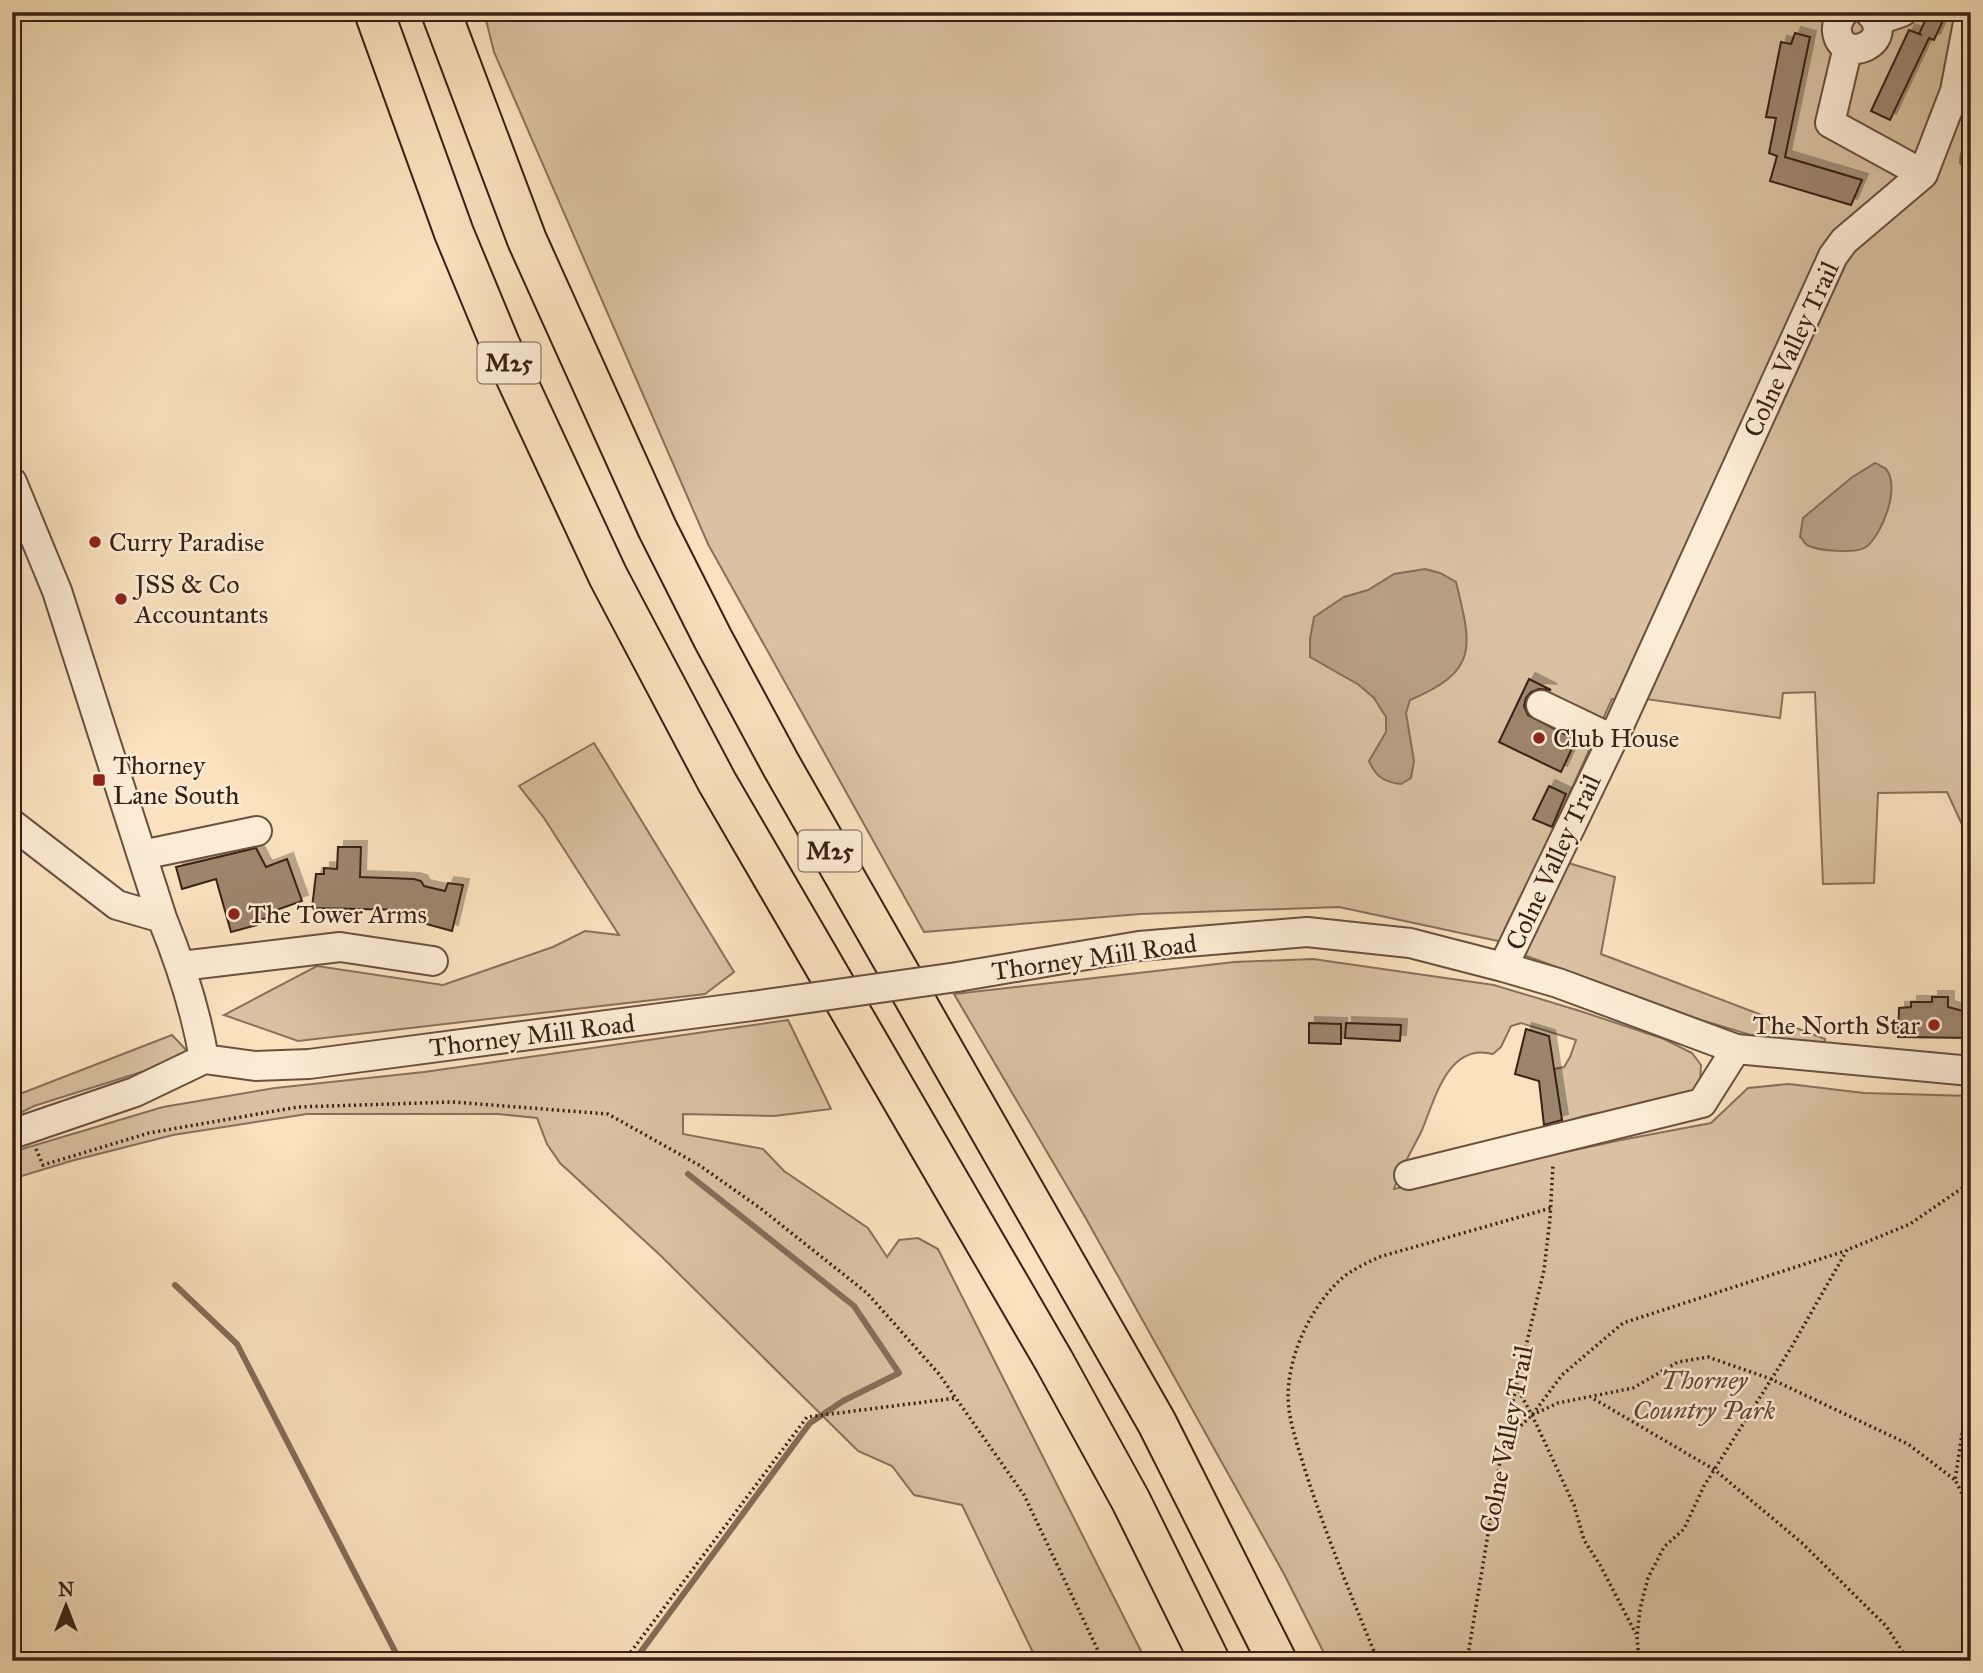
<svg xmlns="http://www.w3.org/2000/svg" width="1983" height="1673" font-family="'IM FELL Great Primer',serif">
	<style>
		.green { fill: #d9c1a1; stroke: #89705b; stroke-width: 2 }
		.water { fill: #b8a085; stroke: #856d58; stroke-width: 2 }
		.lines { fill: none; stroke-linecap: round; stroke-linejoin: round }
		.stream { stroke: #856d58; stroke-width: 6 }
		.building { fill: #9d856d; stroke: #392015; stroke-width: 2; filter: url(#shadow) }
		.minor-casing { stroke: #69503f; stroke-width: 32 }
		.highway-casing { stroke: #392015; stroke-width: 42 }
		.path { stroke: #392015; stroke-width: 3.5; stroke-dasharray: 2 3.5; stroke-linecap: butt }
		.minor { stroke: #fcecd5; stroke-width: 28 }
		.highway { stroke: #fae2be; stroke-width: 38 }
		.minor-bridge-casing { stroke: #69503f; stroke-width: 32; stroke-linecap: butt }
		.minor-bridge { stroke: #fcecd5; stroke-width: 28 }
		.poi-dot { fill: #8f2418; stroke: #fcecd5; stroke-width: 2.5 }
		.labels { text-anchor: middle; stroke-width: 5; stroke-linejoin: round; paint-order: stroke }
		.shield { fill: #fcecd5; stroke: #745d4f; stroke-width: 2 }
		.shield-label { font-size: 24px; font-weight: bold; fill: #392015 }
		.street-label { font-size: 26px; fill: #392015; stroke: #fcecd5 }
		.poi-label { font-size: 26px; fill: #392015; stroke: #fcecd5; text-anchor: start }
		.park-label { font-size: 26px; font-style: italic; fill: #614838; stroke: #fcecd5 }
	</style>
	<defs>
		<filter id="shadow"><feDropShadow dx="6" dy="-6" stdDeviation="0" flood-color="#0004"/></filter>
	</defs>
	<rect width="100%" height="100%" fill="#fae2be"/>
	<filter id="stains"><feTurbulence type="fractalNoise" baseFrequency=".00286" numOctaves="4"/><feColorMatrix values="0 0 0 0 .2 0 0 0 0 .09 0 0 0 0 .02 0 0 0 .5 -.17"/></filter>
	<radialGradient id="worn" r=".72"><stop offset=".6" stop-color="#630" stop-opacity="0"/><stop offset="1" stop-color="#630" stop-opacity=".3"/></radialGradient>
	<path class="green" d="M 484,12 L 1965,12 C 1971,50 1975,95 1971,134 C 1969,145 1960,145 1960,163 L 1971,176 L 1971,844 L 1947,792 L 1878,793 L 1874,883 L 1823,884 L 1815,692 L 1783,693 L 1780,718 L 1639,698 L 1612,699 L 1503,942 L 1339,907 L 1140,914 L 924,932 L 708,544 L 494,52 Z
		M 594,743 L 734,972 L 705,994 L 298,1041 L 224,1015 L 317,966 L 443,985 L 553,947 L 585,931 L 619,935 L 544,818 L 519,786 Z
		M 1565,862 L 1615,877 L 1601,954 L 1825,1039 L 1824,1047 L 1754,1036 L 1701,1020 L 1521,954 Z
		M 1313,959 L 1494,985 L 1580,1011 L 1664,1039 L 1692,1053 L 1701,1065 L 1700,1084 C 1670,1111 1638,1108 1600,1113 C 1587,1114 1574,1119 1562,1123 L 1554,1069 L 1564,1067 L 1570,1057 L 1576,1040 L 1521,1023 L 1511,1026 L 1501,1047 L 1493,1054 C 1448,1042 1435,1099 1422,1130 C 1413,1149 1400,1169 1394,1189 L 1621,1140 L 1711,1123 L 1748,1088 L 1789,1084 L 1864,1093 L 1971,1096 L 1971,1661 L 1328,1661 L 1284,1574 L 1084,1215 L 954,994 L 1234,962 Z
		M 788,1020 L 831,1109 L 774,1116 L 683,1114 L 683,1134 L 763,1149 L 784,1171 L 868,1228 L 887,1257 L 899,1240 L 918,1238 L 938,1249 L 1146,1661 L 1037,1661 L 962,1505 L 914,1495 L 892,1466 L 858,1451 L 660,1255 L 560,1163 L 547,1144 L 537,1118 L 498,1114 L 307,1114 L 173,1135 L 71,1161 L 12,1179 L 12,1152 L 163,1107 L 275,1088 L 424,1072 Z
		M 172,1035 L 192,1056 L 34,1106 L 12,1117 L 12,1097 Z"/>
	<path class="water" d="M 1875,463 C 1876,463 1884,468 1885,468 C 1902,485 1882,535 1866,547 C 1856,554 1818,551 1807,545 C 1804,543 1803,539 1800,537 L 1803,518 L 1851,478 Z
		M 1425,569 L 1440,573 L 1456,582 C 1472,647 1479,671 1410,700 L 1406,713 L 1414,761 L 1411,778 L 1401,784 C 1384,782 1376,777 1369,761 L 1386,732 L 1386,717 L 1374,698 L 1359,685 L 1310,657 L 1310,639 L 1314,617 L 1344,597 L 1368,590 L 1394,574 Z"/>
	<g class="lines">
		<path class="stream" d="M 175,1285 L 237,1344 L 400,1661
			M 634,1661 L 810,1423 L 843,1401 L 899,1373 L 854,1306 L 688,1174"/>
	</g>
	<path class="building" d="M 1929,12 L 1947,12 L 1934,40 L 1929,38 L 1890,120 L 1871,111 L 1909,30 L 1922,35 L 1919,34 Z
		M 1795,33 L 1810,37 L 1785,157 L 1862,180 L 1851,205 L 1770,181 L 1777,156 L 1769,153 L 1776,118 L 1766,117 L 1781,42 L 1791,44 Z
		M 1529,679 L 1551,690 L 1539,689 L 1531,692 L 1526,698 L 1524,706 L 1528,715 L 1576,740 L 1561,772 L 1499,742 Z
		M 1549,786 L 1566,794 L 1552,827 L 1533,819 Z
		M 338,847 L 361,847 L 360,877 L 414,879 L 421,881 L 424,886 L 445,891 L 448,883 L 463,885 L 452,931 L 401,917 L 403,910 L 312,908 L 316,874 L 324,874 L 324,868 L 337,869 Z
		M 256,848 L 266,867 L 287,859 L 302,901 L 268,913 L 270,917 L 256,921 L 257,925 L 231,932 L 216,879 L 182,889 L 176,867 Z
		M 1932,997 L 1948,997 L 1948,1007 L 1971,1013 L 1971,1038 L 1898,1037 L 1899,1008 L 1911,1007 L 1911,1002 L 1932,1002 Z
		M 1309,1023 L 1341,1024 L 1341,1044 L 1309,1043 Z
		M 1346,1023 L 1401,1025 L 1400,1041 L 1345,1038 Z
		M 1526,1029 L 1549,1036 L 1562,1120 L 1544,1125 L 1539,1081 L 1515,1074 Z"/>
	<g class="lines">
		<defs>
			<path id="minor" d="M 1844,12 C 1839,18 1836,24 1837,32 C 1843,67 1899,41 1869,12
				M 1876,21 L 1902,12
				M 1848,47 L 1830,123 L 1923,174
				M 12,482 L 57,591 L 162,918 C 181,965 196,1010 204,1059
				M 1541,705 L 1612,739
				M 12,824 L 117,905 L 162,918
				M 142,855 L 257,831
				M 181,966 L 340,947 L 433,961
				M 1503,967 L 1619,726 L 1833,256 L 1844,241 L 1923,174 L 1955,91 L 1970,12
				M 957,977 L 1139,946 L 1307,932 L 1410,943 L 1503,967 L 1558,983 L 1736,1049 L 1971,1071
				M 204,1059 L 255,1066 L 309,1064 L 752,1006
				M 12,1134 L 135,1092 L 204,1059
				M 1409,1175 L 1702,1103 L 1736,1049"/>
			<path id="highway" d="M 374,12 L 454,233 L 500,344 L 608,576 L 717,782 L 1054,1361 L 1131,1501 L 1210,1661
				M 441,12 L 527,240 L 657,528 L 713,639 L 781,765 L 1157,1423 L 1277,1661"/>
		</defs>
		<use href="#minor" class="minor-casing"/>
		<use href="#highway" class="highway-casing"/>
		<path class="path" d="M 1968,1094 L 1971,1143
			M 36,1149 L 43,1165 L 149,1133 L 298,1107 L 453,1102 L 608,1114 L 699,1165 L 760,1208 L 867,1293 L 939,1374 L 1024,1495 L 1103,1661
			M 1516,1386 L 1532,1415 L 1574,1505 L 1584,1540 L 1600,1565 L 1636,1634
			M 1594,1399 L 1715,1470 L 1802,1543 L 1886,1626 L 1909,1661
			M 1971,1413 L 1963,1428 L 1955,1480 L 1971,1510
			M 1532,1415 L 1558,1403 L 1633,1388 L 1678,1362 L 1708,1357 L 1771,1379 L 1908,1444 L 1955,1480
			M 1505,1441 L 1532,1415 L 1562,1375 L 1623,1323 L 1845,1251
			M 624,1661 L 807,1417 L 956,1398
			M 1378,1661 C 1352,1598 1326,1535 1305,1470 C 1298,1446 1289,1423 1288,1398 C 1288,1358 1307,1315 1334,1286 C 1346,1272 1363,1265 1379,1257 L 1551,1208
			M 1467,1661 L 1503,1443 L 1544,1270 L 1550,1219 L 1553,1164
			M 1639,1661 L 1637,1636 L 1640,1609 L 1648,1578 L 1664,1547 L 1684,1529 L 1704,1486 L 1791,1348 L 1847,1250 L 1910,1224 L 1971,1182"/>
		<use href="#minor" class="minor"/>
		<use href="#highway" class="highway"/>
		<defs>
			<path id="minor-bridge" d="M 752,1006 L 957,977"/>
		</defs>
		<use href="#minor-bridge" class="minor-bridge-casing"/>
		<use href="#minor-bridge" class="minor-bridge"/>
	</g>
	<g class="poi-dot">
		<circle cx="95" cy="542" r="7"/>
		<circle cx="121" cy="599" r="7"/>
		<circle cx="1539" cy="738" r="7"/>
		<rect x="92" y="773" width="14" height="14" rx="3.5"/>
		<circle cx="234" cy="914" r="7"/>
		<circle cx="1934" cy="1025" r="7"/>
	</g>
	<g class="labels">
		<g class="shield">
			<rect x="477.5" y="342.5" width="63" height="41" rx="5"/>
			<rect x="798.5" y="830.5" width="63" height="41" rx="5"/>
		</g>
		<g class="shield-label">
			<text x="509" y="371">M25</text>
			<text x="830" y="859">M25</text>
		</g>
		<g class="street-label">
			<text transform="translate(1791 349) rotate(-65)" y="9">Colne Valley Trail</text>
			<text transform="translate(1553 862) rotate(-65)" y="9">Colne Valley Trail</text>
			<text transform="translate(1094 957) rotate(-8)" y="9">Thorney Mill Road</text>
			<text transform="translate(532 1035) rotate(-7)" y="9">Thorney Mill Road</text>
			<text transform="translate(1506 1439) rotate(-79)" y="9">Colne Valley Trail</text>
		</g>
		<g class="poi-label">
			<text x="109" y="551">Curry Paradise</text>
			<text x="135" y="593">JSS &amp; Co<tspan x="135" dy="30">Accountants</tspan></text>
			<text x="1553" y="747">Club House</text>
			<text x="113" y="774">Thorney<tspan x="113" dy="30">Lane South</tspan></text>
			<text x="248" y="923">The Tower Arms</text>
			<text x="1920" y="1034" text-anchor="end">The North Star</text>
		</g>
		<g class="park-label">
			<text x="1704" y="1389">Thorney<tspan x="1704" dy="30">Country Park</tspan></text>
		</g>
	</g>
	<rect width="1983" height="1673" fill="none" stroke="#fae2be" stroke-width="42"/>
	<rect x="14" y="14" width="1955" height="1645" fill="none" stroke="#392015" stroke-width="3.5"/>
	<rect x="21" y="21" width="1941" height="1631" fill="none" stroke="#392015" stroke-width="2"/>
	<g transform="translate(66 1606)" stroke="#fcecd5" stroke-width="5" paint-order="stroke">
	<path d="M0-5L12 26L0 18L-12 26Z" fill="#392015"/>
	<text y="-10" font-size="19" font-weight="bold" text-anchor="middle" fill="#392015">N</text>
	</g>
	<rect width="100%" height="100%" filter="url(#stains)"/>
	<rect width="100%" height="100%" fill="url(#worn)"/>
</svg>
